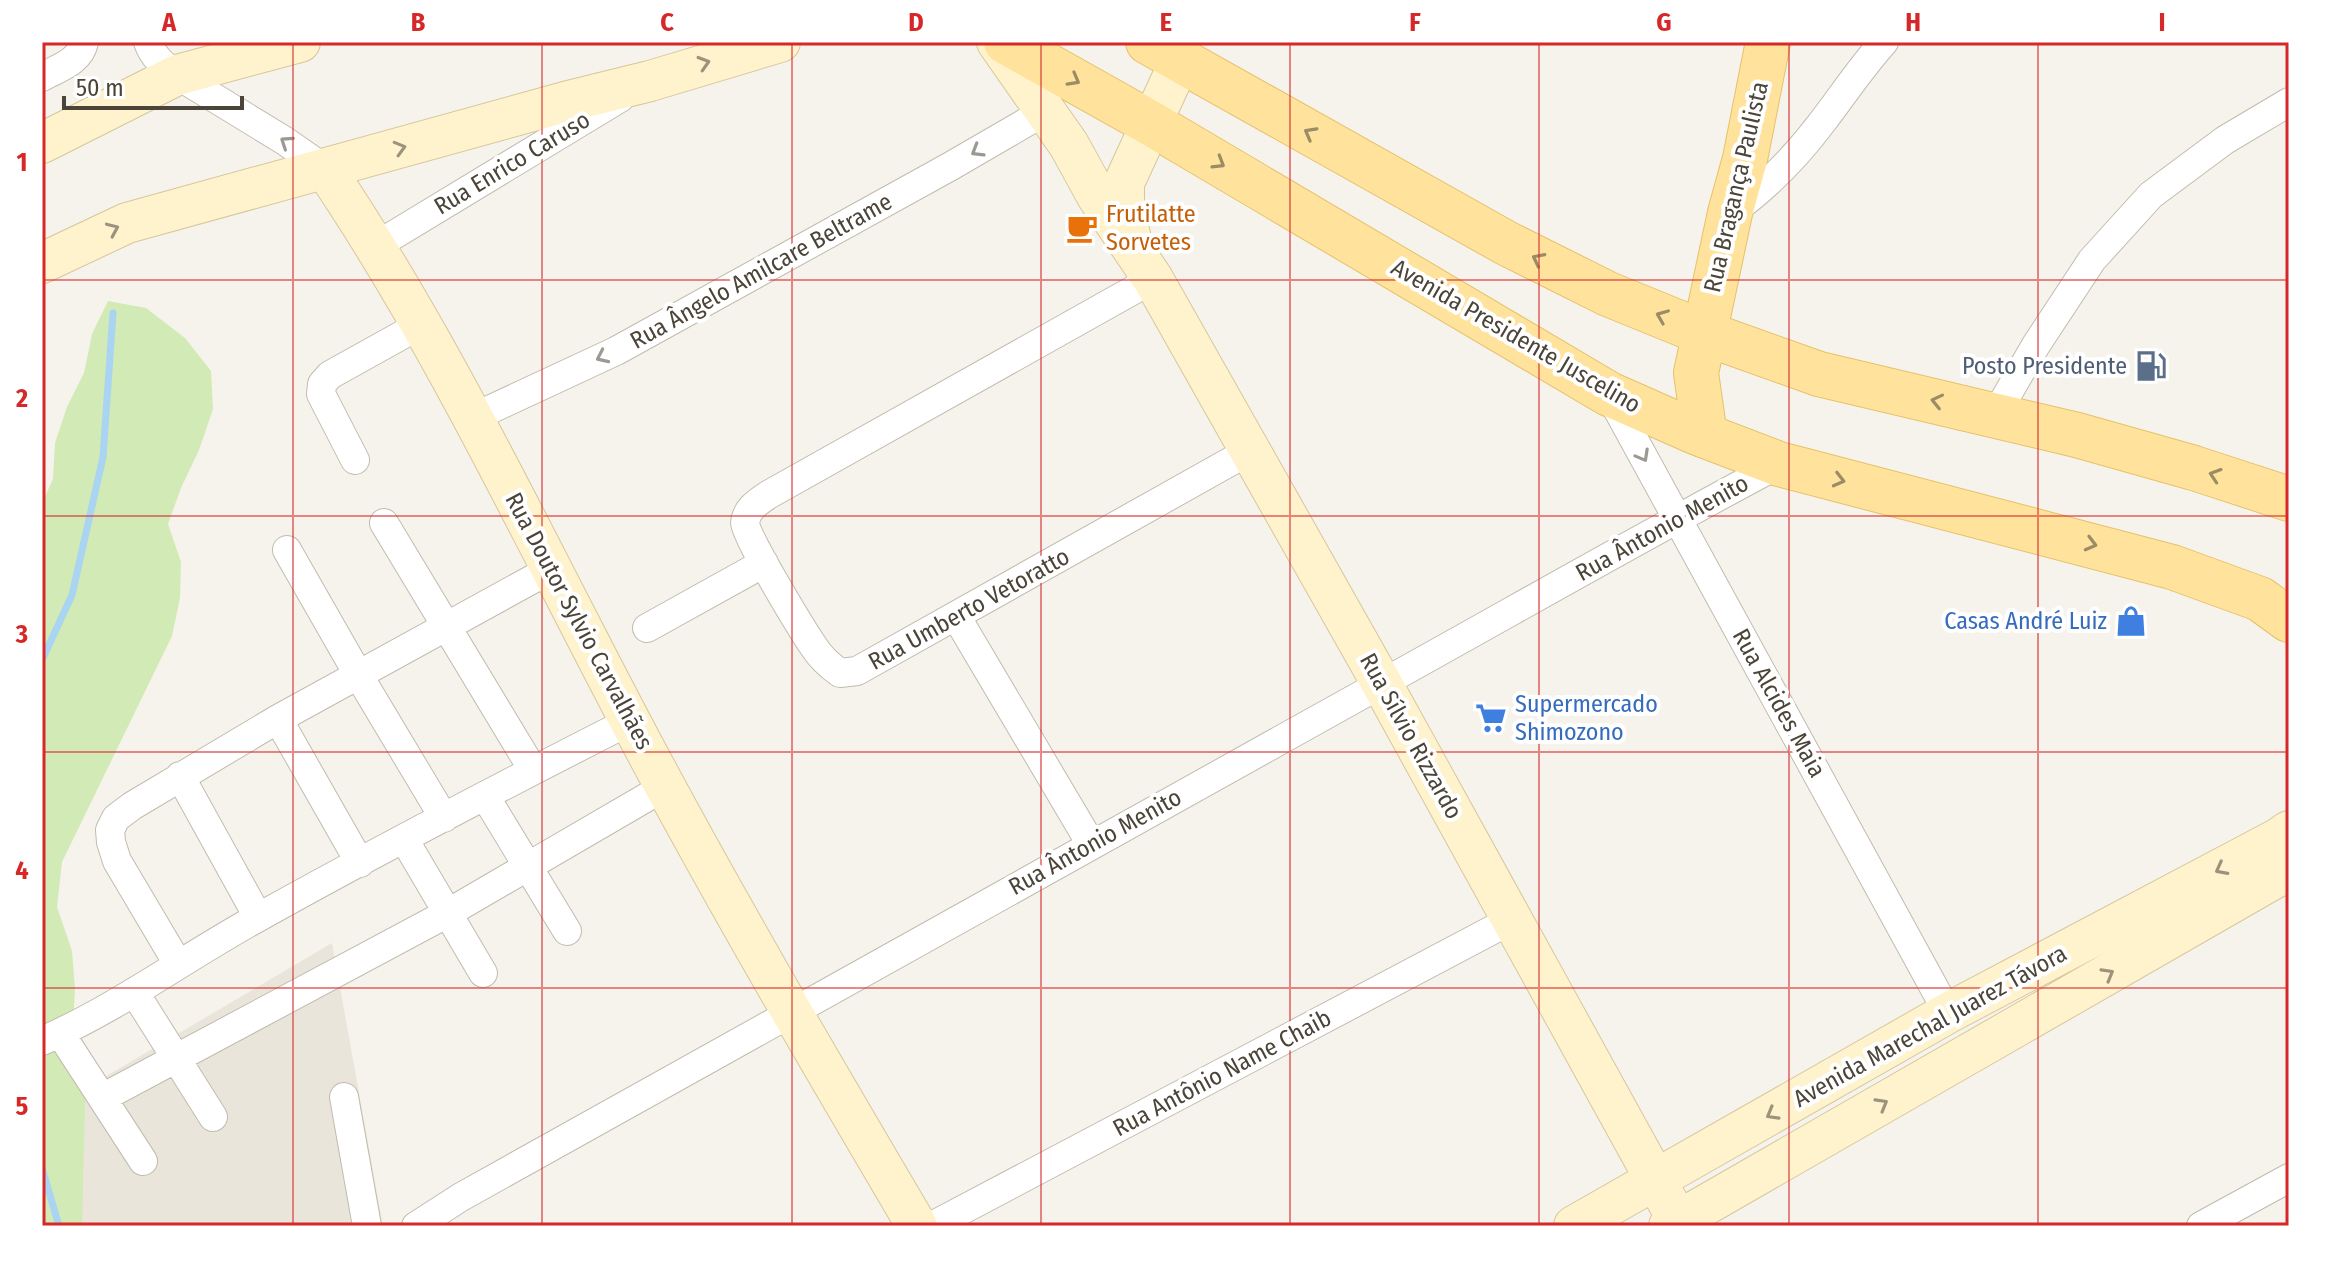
<svg xmlns="http://www.w3.org/2000/svg" width="2331" height="1268" font-family="'Fira Sans Condensed',sans-serif">
	<style>
		.residential { fill: #eae5da }
		.green { fill: #d2eab5 }
		.lines { fill: none; stroke-linecap: round; stroke-linejoin: round }
		.stream { stroke: #a9d4f2; stroke-width: 7 }
		.street-casing { stroke: #c2bbae; stroke-width: 30 }
		.secondary-casing { stroke: #d6c79b; stroke-width: 42 }
		.primary-casing { stroke: #e6c16a; stroke-width: 46 }
		.street { stroke: #fff; stroke-width: 28 }
		.secondary { stroke: #fff3cd; stroke-width: 40 }
		.primary { stroke: #ffe39c; stroke-width: 44 }
		.oneway { stroke: #9c937c }
		.oneway2 { stroke: #9c8c66 }
		.oneway3 { stroke: #9c9892 }
		.grid { fill: none; stroke: #d62828; stroke-width: 2; stroke-opacity: 0.55 }
		.labels { text-anchor: middle; stroke-width: 8; stroke-linejoin: round; paint-order: stroke }
		.street-label { font-size: 24px; fill: #4b4439; stroke: #fff }
		.food-label { font-size: 24px; fill: #c56008; stroke: #fff; text-anchor: start }
		.service-label { font-size: 24px; fill: #4e5e75; stroke: #fff; text-anchor: end }
		.shop-label { font-size: 24px; fill: #366cbe; stroke: #fff; text-anchor: end }
		.neatline { fill: none; stroke: #d62828; stroke-width: 3 }
		.grid-label { font-size: 26px; text-anchor: middle; font-weight: bold; fill: #d62828 }
	</style>
	<rect width="100%" height="100%" fill="#f6f3ec"/>
	<path class="residential" d="M 332,943 L 383,1226 L 57,1226 L 42,1114 Z"/>
	<path class="green" d="M 108,301 L 146,308 L 185,338 L 211,371 L 213,409 L 199,450 L 181,488 L 168,524 L 181,562 L 180,598 L 172,636 L 62,862 L 57,907 L 72,951 L 75,989 L 73,1025 L 86,1063 L 82,1226 L 42,1226 L 42,503 L 53,479 L 55,443 L 67,407 L 84,373 L 92,334 Z"/>
	<g class="lines">
		<path class="stream" d="M 42,660 L 72,595 L 103,457 L 113,313
			M 42,1168 L 59,1226"/>
		<defs>
			<path id="street" d="M 148,42 C 153,57 164,66 177,75 L 285,141 L 325,169
				M 42,77 C 58,68 80,62 84,42
				M 1730,213 C 1767,187 1796,157 1823,121 C 1843,95 1862,66 1884,42
				M 374,247 L 620,98
				M 1153,279 L 768,495 C 758,502 746,509 745,523 C 745,536 803,631 814,647 C 821,658 830,666 840,673 L 857,671 L 1251,450
				M 1609,394 L 1948,1013
				M 1996,414 L 2036,345 L 2092,260 L 2151,195 L 2225,140 L 2289,102
				M 472,418 L 616,351 L 951,166 L 1044,112
				M 355,460 L 321,394 L 322,384 L 330,375 L 420,325
				M 384,523 L 533,770
				M 287,550 L 359,676 L 444,818
				M 956,616 L 1091,844
				M 647,628 L 764,563
				M 278,719 L 360,863
				M 180,776 L 258,917
				M 485,796 L 567,931
				M 404,839 L 483,973
				M 178,964 L 117,861 L 111,842 L 110,830 L 116,818 L 132,806 L 278,719 L 551,569
				M 135,993 L 213,1117
				M 60,1033 L 143,1161
				M 42,1041 C 119,1007 186,957 259,917 C 381,849 506,784 630,721
				M 344,1097 L 367,1226
				M 102,1098 L 448,913 L 666,786
				M 416,1226 L 461,1197 C 766,1024 1074,855 1381,684 C 1513,611 1645,535 1779,464
				M 932,1226 L 1513,919
				M 2201,1226 L 2289,1178"/>
			<path id="secondary" d="M 997,42 L 1069,145 L 1097,196 L 1153,279 L 1382,684 L 1681,1226
				M 42,143 L 177,75 L 300,42
				M 325,169 C 442,342 531,533 628,717 C 719,890 818,1058 917,1226
				M 1131,239 L 1124,208 L 1124,183 L 1180,61
				M 42,263 L 127,223 L 565,102 L 650,81 L 780,42
				M 1574,1226 L 1948,1013 L 2279,838 L 2289,831
				M 1669,1226 L 2275,878 L 2289,873"/>
			<path id="primary" d="M 1006,42 L 1152,124 L 1609,394 L 1695,432 L 1779,464 L 2172,567 L 2260,599 L 2289,620
				M 1148,42 L 1506,243 L 1608,294 L 1704,333 L 1819,374 L 2077,435 L 2194,468 L 2289,499
				M 1705,436 L 1696,373 L 1730,213 L 1745,159 L 1768,42"/>
		</defs>
		<use href="#street" class="street-casing"/>
		<use href="#secondary" class="secondary-casing"/>
		<use href="#primary" class="primary-casing"/>
		<use href="#street" class="street"/>
		<use href="#secondary" class="secondary"/>
		<use href="#primary" class="primary"/>
	</g>
	<defs><path id="oneway-chevron" d="M-2-3.5L2.5 0L-2 3.5" fill="none" stroke-width="1.6" stroke-linecap="round" stroke-linejoin="round" transform="scale(2)"/></defs>
	<g class="oneway">
		<use href="#oneway-chevron" transform="translate(704 63) rotate(-17)"/>
		<use href="#oneway-chevron" transform="translate(400 148) rotate(-16)"/>
		<use href="#oneway-chevron" transform="translate(113 229) rotate(-24)"/>
		<use href="#oneway-chevron" transform="translate(2221 869) rotate(152)"/>
		<use href="#oneway-chevron" transform="translate(2108 974) rotate(-30)"/>
		<use href="#oneway-chevron" transform="translate(1882 1104) rotate(-30)"/>
		<use href="#oneway-chevron" transform="translate(1772 1114) rotate(150)"/>
	</g>
	<g class="oneway2">
		<use href="#oneway-chevron" transform="translate(1074 80) rotate(29)"/>
		<use href="#oneway-chevron" transform="translate(1310 133) rotate(-151)"/>
		<use href="#oneway-chevron" transform="translate(1219 163) rotate(31)"/>
		<use href="#oneway-chevron" transform="translate(1538 259) rotate(-153)"/>
		<use href="#oneway-chevron" transform="translate(1662 316) rotate(-158)"/>
		<use href="#oneway-chevron" transform="translate(1937 401) rotate(-167)"/>
		<use href="#oneway-chevron" transform="translate(2215 475) rotate(-162)"/>
		<use href="#oneway-chevron" transform="translate(1839 480) rotate(14)"/>
		<use href="#oneway-chevron" transform="translate(2091 544) rotate(15)"/>
	</g>
	<g class="oneway3">
		<use href="#oneway-chevron" transform="translate(286 142) rotate(-146)"/>
		<use href="#oneway-chevron" transform="translate(977 151) rotate(149)"/>
		<use href="#oneway-chevron" transform="translate(602 357) rotate(155)"/>
		<use href="#oneway-chevron" transform="translate(1643 456) rotate(61)"/>
	</g>
	<path class="grid" d="M 293,42 L 293,1226M 542,42 L 542,1226M 792,42 L 792,1226M 1041,42 L 1041,1226M 1290,42 L 1290,1226M 1539,42 L 1539,1226M 1789,42 L 1789,1226M 2038,42 L 2038,1226M 42,280 L 2289,280M 42,516 L 2289,516M 42,752 L 2289,752M 42,988 L 2289,988"/>
	<defs>
		<symbol id="cafe-bare" viewBox="-9 -9 18 18"><path d="M-5.5-4.5H6V0H3Q3 3.5 0 3.5H-2.5Q-5.5 3.5-5.5 0ZM3-3.2v2h1.7v-2ZM-6 4.5H4V6H-6Z" fill="#e8710a" stroke="#fff" stroke-width="2.5" paint-order="stroke"/></symbol>
		<symbol id="fuel-bare" viewBox="-9 -9 18 18"><path d="M-5.5-6h7V0h2V4h1.3V-2.5L3-4.5l.8-.8L6-3V5H2.5V1h-1V6h-7ZM-4.2-4.7v3.2H.2V-4.7Z" fill="#5c6f8a" stroke="#fff" stroke-width="2.5" paint-order="stroke"/></symbol>
		<symbol id="shop-bare" viewBox="-9 -9 18 18"><path d="M-5-2.5h2.3a2.7 3.5 0 0 1 5.4 0H5L5.5 6h-11ZM-1.5-2.5h3a1.5 2.3 0 0 0-3 0Z" fill="#3f7fe0" stroke="#fff" stroke-width="2.5" paint-order="stroke"/></symbol>
		<symbol id="supermarket-bare" viewBox="-9 -9 18 18"><path d="M-6-5.5h2.5l.6 2H6L4.5 2H-2.5L-4.4-4H-6ZM-1.5 3.2a1.3 1.3 0 1 0 .1 0ZM3 3.2a1.3 1.3 0 1 0 .1 0Z" fill="#3f7fe0" stroke="#fff" stroke-width="2.5" paint-order="stroke"/></symbol>
	</defs>
	<g fill-rule="evenodd">
		<use href="#cafe-bare" x="1060" y="206" width="44" height="44"/>
		<use href="#fuel-bare" x="2129" y="344" width="44" height="44"/>
		<use href="#shop-bare" x="2109" y="599" width="44" height="44"/>
		<use href="#supermarket-bare" x="1469" y="696" width="44" height="44"/>
	</g>
	<g class="labels">
		<g class="street-label">
			<text transform="translate(512 163) rotate(-31)" y="8">Rua Enrico Caruso</text>
			<text transform="translate(1736 187) rotate(-77)" y="8">Rua Bragança Paulista</text>
			<text transform="translate(761 271) rotate(-29)" y="8">Rua Ângelo Amilcare Beltrame</text>
			<text transform="translate(1516 336) rotate(30)" y="8">Avenida Presidente Juscelino</text>
			<text transform="translate(1662 528) rotate(-29)" y="8">Rua Ântonio Menito</text>
			<text transform="translate(969 609) rotate(-29)" y="8">Rua Umberto Vetoratto</text>
			<text transform="translate(579 621) rotate(62)" y="8">Rua Doutor Sylvio Carvalhães</text>
			<text transform="translate(1779 703) rotate(61)" y="8">Rua Alcides Maia</text>
			<text transform="translate(1411 736) rotate(61)" y="8">Rua Sílvio Rizzardo</text>
			<text transform="translate(1095 842) rotate(-29)" y="8">Rua Ântonio Menito</text>
			<text transform="translate(1930 1026) rotate(-29)" y="8">Avenida Marechal Juarez Távora</text>
			<text transform="translate(1222 1073) rotate(-28)" y="8">Rua Antônio Name Chaib</text>
		</g>
		<g class="food-label">
			<text x="1106" y="222">Frutilatte<tspan x="1106" dy="28">Sorvetes</tspan></text>
		</g>
		<g class="service-label">
			<text x="2127" y="374">Posto Presidente</text>
		</g>
		<g class="shop-label">
			<text x="2107" y="629">Casas André Luiz</text>
			<text x="1515" y="712" text-anchor="start">Supermercado<tspan x="1515" dy="28">Shimozono</tspan></text>
		</g>
	</g>
	<rect width="2331" height="1268" fill="none" stroke="#ffffff" stroke-width="88"/>
	<path d="M64 96v12h178v-12" fill="none" stroke="#4b4439" stroke-width="4"/>
	<text x="76" y="96" font-size="24" fill="#4b4439" stroke="#ffffff" stroke-width="6" paint-order="stroke">50 m</text>
	<rect x="44" y="44" width="2243" height="1180" class="neatline"/>
	<g class="grid-label">
		<text x="169" y="31">A</text>
		<text x="418" y="31">B</text>
		<text x="667" y="31">C</text>
		<text x="916" y="31">D</text>
		<text x="1166" y="31">E</text>
		<text x="1415" y="31">F</text>
		<text x="1664" y="31">G</text>
		<text x="1913" y="31">H</text>
		<text x="2162" y="31">I</text>
		<text x="22" y="171">1</text>
		<text x="22" y="407">2</text>
		<text x="22" y="643">3</text>
		<text x="22" y="879">4</text>
		<text x="22" y="1115">5</text>
	</g>
</svg>
